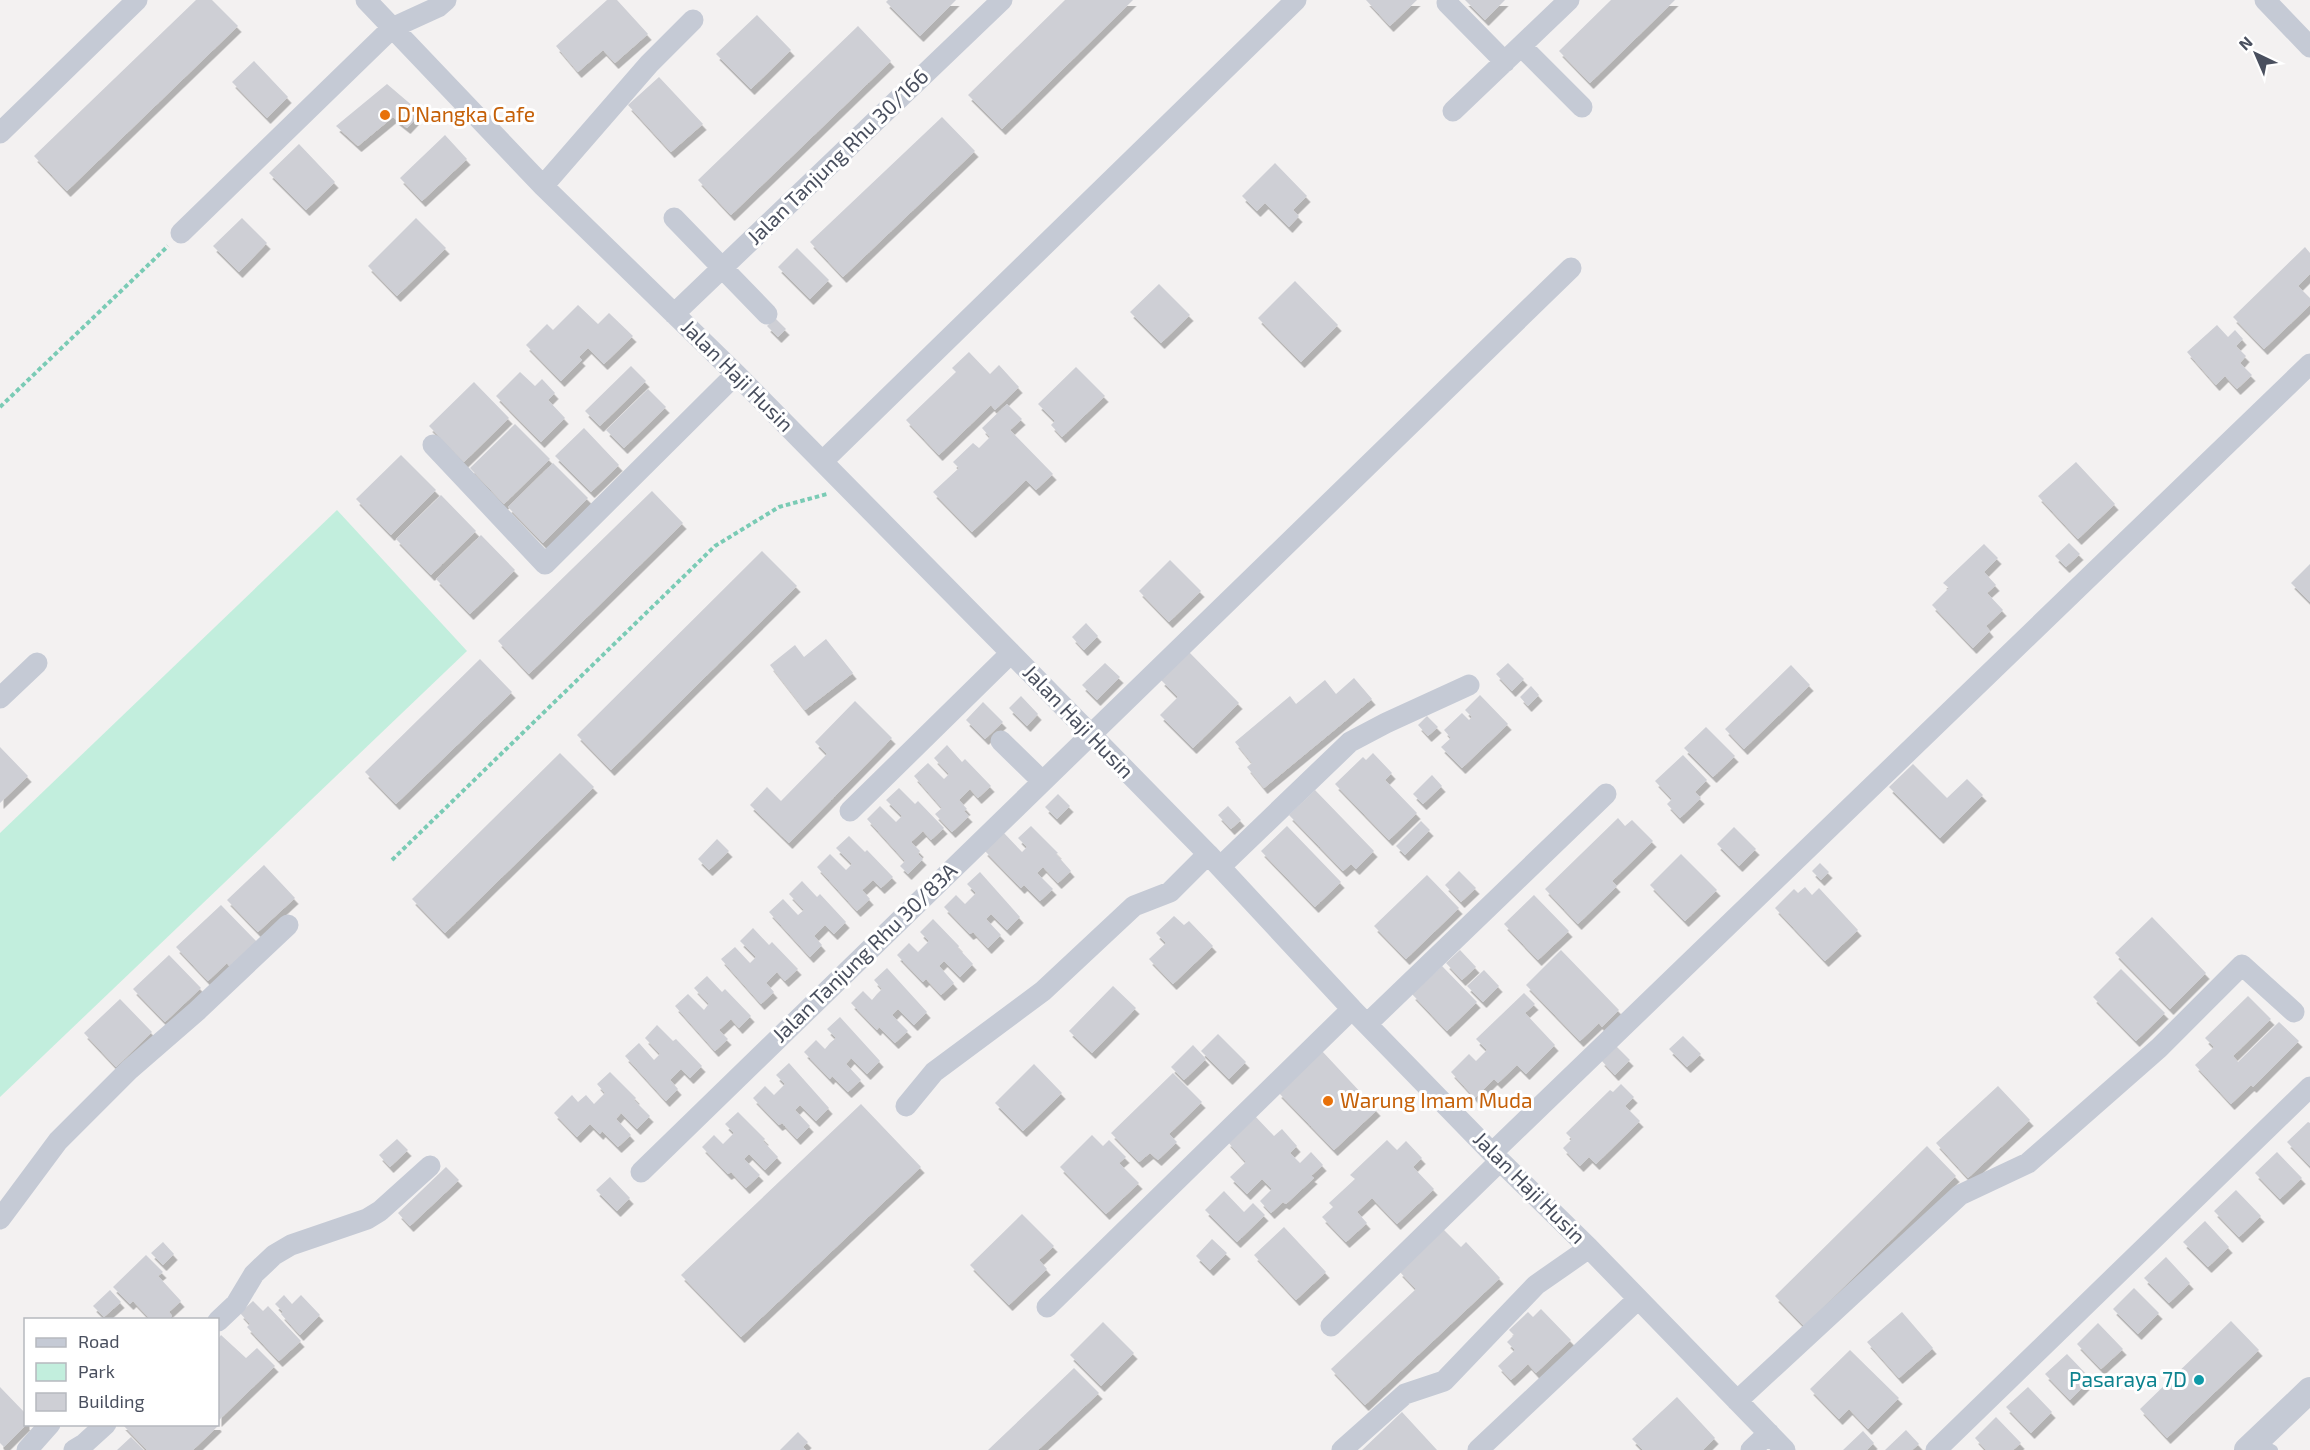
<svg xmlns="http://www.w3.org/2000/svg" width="2310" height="1450" font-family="'Exo 2',sans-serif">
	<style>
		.green { fill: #c2eedd }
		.building { fill: #cecfd5; filter: url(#shadow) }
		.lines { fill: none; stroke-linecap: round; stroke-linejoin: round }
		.path { stroke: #7acbb5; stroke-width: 4; stroke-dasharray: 4.5 3; stroke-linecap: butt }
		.service { stroke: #c5cad5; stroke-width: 10 }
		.minor { stroke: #c5cad5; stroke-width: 21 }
		.tertiary { stroke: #c5cad5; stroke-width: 26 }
		.food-dot { fill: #e8710a; stroke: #fff; stroke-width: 2 }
		.culture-dot { fill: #0f9aa8; stroke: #fff; stroke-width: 2 }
		.labels { text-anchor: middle; stroke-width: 6; stroke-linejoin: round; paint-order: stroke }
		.food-label { font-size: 21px; fill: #c56008; stroke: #fff; text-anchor: start }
		.street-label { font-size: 21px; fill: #494f5e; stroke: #fff }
		.culture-label { font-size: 21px; fill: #0d838f; stroke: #fff; text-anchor: end }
	</style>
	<defs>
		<filter id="shadow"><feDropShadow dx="3.5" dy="6" stdDeviation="0" flood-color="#0004"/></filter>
	</defs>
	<rect width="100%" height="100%" fill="#f3f1f1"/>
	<path class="green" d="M 337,510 L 467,651 L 0,1097 L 0,833 Z"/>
	<path class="building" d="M 196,0 L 212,0 L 238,26 L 67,191 L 34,156 Z
		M 607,0 L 617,0 L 648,34 L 615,63 L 603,50 L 578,72 L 556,46 Z
		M 888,0 L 956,0 L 920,36 L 886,2 Z
		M 1065,0 L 1133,0 L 1002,129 L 968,95 Z
		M 1366,0 L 1417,0 L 1390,26 Z
		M 1465,0 L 1505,0 L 1485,20 Z
		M 1611,0 L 1675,0 L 1590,83 L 1559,51 Z
		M 757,15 L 791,50 L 751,89 L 716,54 Z
		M 858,26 L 891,61 L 731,215 L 698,180 Z
		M 254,61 L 288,97 L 267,118 L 232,82 Z
		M 659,77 L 703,124 L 671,152 L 628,105 Z
		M 387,84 L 421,113 L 407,128 L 393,117 L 358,146 L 336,126 Z
		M 942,117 L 975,151 L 843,277 L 810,242 Z
		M 445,135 L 467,159 L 422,201 L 400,178 Z
		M 299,144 L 335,182 L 306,210 L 269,173 Z
		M 1275,163 L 1307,196 L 1293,210 L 1299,216 L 1289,227 L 1265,203 L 1257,211 L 1242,196 Z
		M 242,218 L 267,243 L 239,272 L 213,246 Z
		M 416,218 L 446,248 L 397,296 L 368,266 Z
		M 2305,247 L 2310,253 L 2310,274 L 2298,286 L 2310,298 L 2310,305 L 2264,349 L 2233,317 Z
		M 797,248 L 829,280 L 810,299 L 778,267 Z
		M 1295,281 L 1338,325 L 1301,362 L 1258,318 Z
		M 1159,284 L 1190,315 L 1161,343 L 1130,312 Z
		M 578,305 L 598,324 L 609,313 L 633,336 L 604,364 L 588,348 L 579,357 L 582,360 L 561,381 L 526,345 L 547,324 L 553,330 Z
		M 775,318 L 786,329 L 778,337 L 767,326 Z
		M 2217,325 L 2228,337 L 2235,330 L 2243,339 L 2236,346 L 2246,356 L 2240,363 L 2252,375 L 2237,389 L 2225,376 L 2216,385 L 2187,352 Z
		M 969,352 L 990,374 L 999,365 L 1019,387 L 995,410 L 991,405 L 939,455 L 906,420 L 956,372 L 952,368 Z
		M 631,366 L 646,381 L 600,426 L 585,411 Z
		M 1076,367 L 1105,396 L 1062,437 L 1051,425 L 1055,421 L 1038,404 Z
		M 520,372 L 535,386 L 542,379 L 555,393 L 548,400 L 565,418 L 541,442 L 496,396 Z
		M 474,382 L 509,418 L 464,462 L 429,426 Z
		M 648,389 L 666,407 L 624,448 L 606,430 Z
		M 1007,404 L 1022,419 L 1010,430 L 1053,474 L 1036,490 L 1026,480 L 972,532 L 933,492 L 959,468 L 953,462 L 973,443 L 979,448 L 990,437 L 982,428 Z
		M 515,424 L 550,459 L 504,504 L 470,468 Z
		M 584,428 L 619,465 L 591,492 L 555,456 Z
		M 401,455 L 436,490 L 391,535 L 356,499 Z
		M 2076,462 L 2115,504 L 2078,539 L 2038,496 Z
		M 553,463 L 588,498 L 543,543 L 508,507 Z
		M 652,491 L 683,523 L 529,674 L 498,641 Z
		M 441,495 L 476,531 L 431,575 L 396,539 Z
		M 481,535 L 515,570 L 470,614 L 436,579 Z
		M 2069,543 L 2080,554 L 2066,567 L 2055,556 Z
		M 1984,544 L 1998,558 L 1984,572 L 1996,585 L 1987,593 L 2003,610 L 1986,626 L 1990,631 L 1973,648 L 1932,605 L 1949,588 L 1943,583 Z
		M 762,551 L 797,586 L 611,770 L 577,735 Z
		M 1170,560 L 1201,591 L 1169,622 L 1139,591 Z
		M 2310,564 L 2310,602 L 2291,583 Z
		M 1086,623 L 1098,636 L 1084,650 L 1072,637 Z
		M 826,639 L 853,673 L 805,710 L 770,665 L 795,645 L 804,657 Z
		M 1189,652 L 1239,703 L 1193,748 L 1160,715 L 1178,697 L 1161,680 Z
		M 480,659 L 512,692 L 396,804 L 365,772 Z
		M 1105,663 L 1120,677 L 1097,700 L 1082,685 Z
		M 1508,663 L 1524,679 L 1512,691 L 1496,674 Z
		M 1791,665 L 1810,685 L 1744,749 L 1725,729 Z
		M 1354,678 L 1372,699 L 1264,788 L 1247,767 L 1252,763 L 1235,742 L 1290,696 L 1296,704 L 1325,680 L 1336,694 Z
		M 1531,686 L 1539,695 L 1528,706 L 1520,697 Z
		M 1480,695 L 1508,724 L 1462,768 L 1441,747 L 1451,738 L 1444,730 L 1462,713 L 1469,720 L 1472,717 L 1465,710 Z
		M 1021,696 L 1038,714 L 1027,726 L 1009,708 Z
		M 855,701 L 892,738 L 789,843 L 750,805 L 767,787 L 781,801 L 827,754 L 815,742 Z
		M 983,702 L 1003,722 L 985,739 L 966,720 Z
		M 1427,716 L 1438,727 L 1428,736 L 1418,725 Z
		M 1706,727 L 1735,756 L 1713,777 L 1684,748 Z
		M 947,745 L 962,762 L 965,759 L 991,786 L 978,798 L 970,789 L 959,800 L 967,809 L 964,811 L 969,816 L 952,832 L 935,814 L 942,808 L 914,776 L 928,763 L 944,779 L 949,774 L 934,758 Z
		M 0,747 L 28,776 L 0,803 Z
		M 560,753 L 594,787 L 445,933 L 412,899 Z
		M 1373,753 L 1392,773 L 1385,780 L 1417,813 L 1389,840 L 1335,784 L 1363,757 L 1366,760 Z
		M 1683,755 L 1707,780 L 1695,792 L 1701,798 L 1680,818 L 1667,804 L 1672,799 L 1655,781 Z
		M 1913,764 L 1947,798 L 1967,779 L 1983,795 L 1940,838 L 1889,787 Z
		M 1432,775 L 1442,786 L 1423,804 L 1413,794 Z
		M 899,788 L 915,804 L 918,801 L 944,828 L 931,840 L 923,831 L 911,842 L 920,851 L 918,854 L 923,859 L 908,874 L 900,866 L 905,861 L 867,819 L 880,806 L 896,822 L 902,816 L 886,800 Z
		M 1315,790 L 1374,851 L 1356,869 L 1351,864 L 1343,871 L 1289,815 Z
		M 1058,794 L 1070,806 L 1057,819 L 1045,807 Z
		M 1228,806 L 1241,820 L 1231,829 L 1218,815 Z
		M 1618,818 L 1625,826 L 1632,820 L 1653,841 L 1612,881 L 1617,886 L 1578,924 L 1545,889 Z
		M 1421,821 L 1430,830 L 1405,855 L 1396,846 Z
		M 1031,826 L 1058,853 L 1056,854 L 1071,871 L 1058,883 L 1043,867 L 1037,873 L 1053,889 L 1040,901 L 1024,885 L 1021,888 L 984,850 L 1003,832 L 1022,852 L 1027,847 L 1018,838 Z
		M 1287,826 L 1341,882 L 1315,907 L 1261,851 Z
		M 1734,827 L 1756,849 L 1739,866 L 1717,844 Z
		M 849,836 L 865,852 L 867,850 L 893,877 L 881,888 L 873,880 L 862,890 L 870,899 L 857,911 L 817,867 L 830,854 L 846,870 L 852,864 L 836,848 Z
		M 717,839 L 729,851 L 709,870 L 698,859 Z
		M 1681,854 L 1717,890 L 1685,921 L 1650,885 Z
		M 1820,863 L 1829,872 L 1821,880 L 1812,871 Z
		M 264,865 L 295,898 L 258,932 L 227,900 Z
		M 1459,871 L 1476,888 L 1461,902 L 1445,885 Z
		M 980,872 L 1020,917 L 1007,930 L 991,914 L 986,919 L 1001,935 L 988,948 L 973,932 L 970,934 L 944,907 L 956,895 L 965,904 L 976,893 L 967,884 Z
		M 1427,875 L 1459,908 L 1406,959 L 1374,926 Z
		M 802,881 L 817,897 L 820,894 L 846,922 L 834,934 L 825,925 L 814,936 L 822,945 L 810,957 L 769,912 L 783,899 L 798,915 L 804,910 L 789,894 Z
		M 1805,887 L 1812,895 L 1819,888 L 1858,930 L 1825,961 L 1775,908 L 1794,889 L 1798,893 Z
		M 1534,895 L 1569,931 L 1538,960 L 1504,924 Z
		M 221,905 L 260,945 L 233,971 L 227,963 L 208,981 L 176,947 Z
		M 1174,916 L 1184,925 L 1189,921 L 1213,946 L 1173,984 L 1149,959 L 1166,943 L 1156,933 Z
		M 2152,917 L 2206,973 L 2170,1009 L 2115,953 Z
		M 933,919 L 959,946 L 958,948 L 973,964 L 960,977 L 944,961 L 939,966 L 954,983 L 941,995 L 926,979 L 923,982 L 897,955 L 909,943 L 918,952 L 929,941 L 920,932 Z
		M 753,928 L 769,945 L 772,942 L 798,969 L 785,981 L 777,972 L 766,983 L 774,992 L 761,1004 L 721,959 L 735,947 L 750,963 L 756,957 L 740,941 Z
		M 1460,950 L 1476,967 L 1462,980 L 1446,963 Z
		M 1561,950 L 1619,1010 L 1602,1027 L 1599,1023 L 1580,1041 L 1526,985 Z
		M 169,955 L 201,988 L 165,1022 L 133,989 Z
		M 1442,966 L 1477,1002 L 1447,1031 L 1412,994 Z
		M 887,968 L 927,1012 L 914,1025 L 898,1009 L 892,1015 L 908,1031 L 895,1043 L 879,1027 L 877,1030 L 851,1003 L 863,991 L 872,1000 L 877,994 L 882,989 L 874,980 Z
		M 2121,969 L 2165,1013 L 2136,1041 L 2093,997 Z
		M 1484,970 L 1499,986 L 1483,1002 L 1467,986 Z
		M 707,976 L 722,992 L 725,989 L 751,1016 L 739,1028 L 731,1019 L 719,1030 L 728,1039 L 715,1051 L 675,1006 L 688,994 L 704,1010 L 707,1006 L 709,1004 L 694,988 Z
		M 1113,986 L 1136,1008 L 1092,1053 L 1069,1031 Z
		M 1524,993 L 1535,1004 L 1525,1013 L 1555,1045 L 1526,1074 L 1517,1065 L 1498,1083 L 1494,1079 L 1475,1098 L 1451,1072 L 1469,1054 L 1476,1061 L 1487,1050 L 1476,1039 Z
		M 2248,996 L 2271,1019 L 2233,1056 L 2238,1062 L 2279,1022 L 2299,1041 L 2253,1087 L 2251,1085 L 2231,1104 L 2195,1065 L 2214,1047 L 2205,1038 Z
		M 120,999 L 152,1032 L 116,1067 L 84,1033 Z
		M 840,1017 L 880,1061 L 867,1074 L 851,1058 L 846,1064 L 861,1080 L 848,1092 L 832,1076 L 830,1079 L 804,1052 L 816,1040 L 825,1049 L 830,1043 L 836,1038 L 827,1029 Z
		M 657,1025 L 673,1041 L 676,1039 L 702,1066 L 690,1078 L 681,1069 L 670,1080 L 678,1089 L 666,1101 L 625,1056 L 639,1043 L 654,1060 L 660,1054 L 645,1038 Z
		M 1218,1034 L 1246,1062 L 1229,1079 L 1201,1051 Z
		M 1683,1036 L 1701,1054 L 1687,1067 L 1669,1049 Z
		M 1193,1045 L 1206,1059 L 1184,1080 L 1171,1067 Z
		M 1616,1046 L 1630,1060 L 1615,1075 L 1601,1060 Z
		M 1322,1051 L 1377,1110 L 1334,1150 L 1278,1092 Z
		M 789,1063 L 829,1108 L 816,1121 L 800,1105 L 795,1110 L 810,1126 L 797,1139 L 782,1123 L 779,1125 L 753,1098 L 765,1086 L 774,1095 L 785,1084 L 776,1075 Z
		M 1034,1064 L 1062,1093 L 1023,1131 L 995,1103 Z
		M 610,1072 L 636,1098 L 634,1100 L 650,1116 L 637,1129 L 621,1113 L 616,1119 L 631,1135 L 618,1147 L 602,1131 L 600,1134 L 590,1124 L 577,1137 L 554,1113 L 572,1095 L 578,1102 L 586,1095 L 594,1104 L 605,1093 L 597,1084 Z
		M 1173,1073 L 1202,1102 L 1169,1134 L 1177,1142 L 1158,1160 L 1150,1153 L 1139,1162 L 1111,1133 Z
		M 1621,1084 L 1634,1097 L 1625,1106 L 1640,1121 L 1596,1164 L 1589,1157 L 1580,1166 L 1563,1148 L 1572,1139 L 1566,1133 L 1610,1090 L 1613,1092 Z
		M 1998,1086 L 2030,1120 L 1968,1178 L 1936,1143 Z
		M 861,1104 L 921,1167 L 741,1337 L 681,1275 Z
		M 738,1112 L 765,1139 L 763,1141 L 778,1157 L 765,1170 L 749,1154 L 744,1159 L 760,1175 L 746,1188 L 731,1172 L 728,1174 L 702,1147 L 714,1135 L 723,1144 L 734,1133 L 725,1124 Z
		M 1254,1115 L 1274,1136 L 1282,1129 L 1297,1146 L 1290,1153 L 1300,1163 L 1311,1152 L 1323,1165 L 1311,1176 L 1314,1178 L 1286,1204 L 1283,1202 L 1271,1213 L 1260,1201 L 1272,1189 L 1262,1179 L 1247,1194 L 1230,1177 L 1246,1162 L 1227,1141 Z
		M 2308,1122 L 2310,1123 L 2310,1166 L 2287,1142 Z
		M 1092,1135 L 1103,1146 L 1109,1140 L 1126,1157 L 1119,1163 L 1139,1183 L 1106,1214 L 1060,1167 Z
		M 397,1139 L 408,1150 L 390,1167 L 379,1155 Z
		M 1387,1140 L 1397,1150 L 1406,1141 L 1422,1158 L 1413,1167 L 1434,1189 L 1397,1224 L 1372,1198 L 1357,1212 L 1367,1223 L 1346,1242 L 1322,1217 L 1333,1207 L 1329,1203 L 1355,1179 L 1350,1175 Z
		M 1927,1146 L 1956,1176 L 1804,1326 L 1775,1296 Z
		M 2277,1152 L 2302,1178 L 2280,1199 L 2255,1173 Z
		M 446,1167 L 459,1180 L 410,1226 L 398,1213 Z
		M 610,1177 L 630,1198 L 617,1211 L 596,1190 Z
		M 2236,1190 L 2261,1216 L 2239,1237 L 2214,1211 Z
		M 1224,1191 L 1244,1212 L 1253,1203 L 1265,1215 L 1237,1242 L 1205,1210 Z
		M 1022,1214 L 1054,1246 L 1039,1260 L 1047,1269 L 1009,1305 L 970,1265 Z
		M 2205,1221 L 2229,1247 L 2208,1267 L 2183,1242 Z
		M 1284,1227 L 1326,1272 L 1296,1300 L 1254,1255 Z
		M 1443,1229 L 1461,1247 L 1466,1242 L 1500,1278 L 1365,1405 L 1331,1369 L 1416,1289 L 1399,1271 Z
		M 1212,1239 L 1227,1253 L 1210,1270 L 1196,1256 Z
		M 163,1242 L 174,1254 L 163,1265 L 151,1253 Z
		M 146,1255 L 163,1272 L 158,1276 L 181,1301 L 169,1312 L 172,1316 L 168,1320 L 151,1320 L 133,1301 L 130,1304 L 113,1287 Z
		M 2166,1257 L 2190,1283 L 2169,1303 L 2144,1278 Z
		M 2134,1288 L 2159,1313 L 2138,1334 L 2113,1309 Z
		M 110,1290 L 121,1302 L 104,1317 L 93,1306 Z
		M 284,1295 L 292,1304 L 301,1295 L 320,1315 L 300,1335 L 281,1314 L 283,1312 L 275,1304 Z
		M 253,1301 L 263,1311 L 268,1306 L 301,1341 L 279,1361 L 247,1327 L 250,1324 L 240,1313 Z
		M 1541,1309 L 1571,1340 L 1536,1373 L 1528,1364 L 1511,1380 L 1498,1366 L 1515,1350 L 1507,1342 L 1514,1335 L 1509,1330 L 1528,1312 L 1533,1317 Z
		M 1902,1312 L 1933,1348 L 1899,1378 L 1867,1342 Z
		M 2231,1321 L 2259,1350 L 2167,1438 L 2140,1409 Z
		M 1103,1322 L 1134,1353 L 1101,1386 L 1070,1355 Z
		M 2098,1323 L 2123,1349 L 2101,1369 L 2077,1344 Z
		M 221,1335 L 246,1358 L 257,1348 L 275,1366 L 218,1421 L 218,1339 Z
		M 1850,1350 L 1899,1398 L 1868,1429 L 1849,1409 L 1839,1419 L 1810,1389 Z
		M 2067,1354 L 2091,1379 L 2070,1400 L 2045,1374 Z
		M 1074,1368 L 1099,1393 L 1038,1450 L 988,1450 Z
		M 0,1387 L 26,1414 L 26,1424 L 27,1424 L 4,1447 L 0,1443 Z
		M 2028,1387 L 2052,1412 L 2031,1433 L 2006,1407 Z
		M 1677,1397 L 1715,1438 L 1703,1450 L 1643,1450 L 1632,1439 Z
		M 1402,1412 L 1437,1450 L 1362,1450 Z
		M 1996,1417 L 2021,1443 L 2013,1450 L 1986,1450 L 1975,1438 Z
		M 122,1424 L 217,1424 L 218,1426 L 193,1450 L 147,1450 Z
		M 1906,1430 L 1919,1444 L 1912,1450 L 1885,1450 Z
		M 1863,1431 L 1874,1443 L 1867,1450 L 1843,1450 Z
		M 798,1432 L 808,1442 L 803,1447 L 806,1450 L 780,1450 Z
		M 131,1437 L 144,1450 L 117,1450 Z"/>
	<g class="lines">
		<path class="path" d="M 0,407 L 168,246
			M 392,860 L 715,546 L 779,507 L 827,494"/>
		<path class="service" d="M 2256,1441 L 2273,1450"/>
		<path class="minor" d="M 366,0 L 543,186 L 736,374 L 1011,653 L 1208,854 L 1352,1009 L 1492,1153 L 1589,1248 L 1785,1450
			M 2265,0 L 2310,47
			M 1447,3 L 1505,62
			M 1521,46 L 1582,107
			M 1453,111 L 1569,0
			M 0,133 L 137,0
			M 543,186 L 649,64 L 693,20
			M 674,218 L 767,314
			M 181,233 L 392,28 L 438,7 L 446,0
			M 674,314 L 1002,0
			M 433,445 L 545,564 L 736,374
			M 823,461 L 1296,0
			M 0,698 L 37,663
			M 1001,741 L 1042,781
			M 850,811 L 1011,653
			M 1220,867 L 1350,742 L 1386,723 L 1469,685
			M 1367,1024 L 1606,794
			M 906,1106 L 934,1072 L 1043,991 L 1134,906 L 1170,892 L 1208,854
			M 1492,1153 L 2310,364
			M 641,1172 L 1571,268
			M 0,1219 L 58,1141 L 129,1070 L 197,1011 L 288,925
			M 1047,1307 L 1352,1009
			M 218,1321 L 236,1304 L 254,1274 L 274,1255 L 291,1245 L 367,1219 L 380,1211 L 430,1166
			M 1331,1326 L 1500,1161
			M 1737,1401 L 1960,1195 L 2028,1163 L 2159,1048 L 2242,965 L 2294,1012
			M 27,1450 L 50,1424
			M 74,1450 L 84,1444 L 106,1424
			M 1342,1450 L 1405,1394 L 1444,1381 L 1536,1285 L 1589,1248
			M 1478,1450 L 1638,1299
			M 1751,1450 L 1769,1433
			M 1936,1450 L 2310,1087"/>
		<path class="tertiary" d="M 2247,1450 L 2310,1390"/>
	</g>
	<g class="food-dot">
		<circle cx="385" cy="115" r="6"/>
		<circle cx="1328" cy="1101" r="6"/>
	</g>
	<circle class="culture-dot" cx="2199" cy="1380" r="6"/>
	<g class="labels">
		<g class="food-label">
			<text x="397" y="122">D'Nangka Cafe</text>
			<text x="1340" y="1108">Warung Imam Muda</text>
		</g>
		<g class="street-label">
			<text transform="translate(838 157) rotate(-44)" y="7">Jalan Tanjung Rhu 30/166</text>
			<text transform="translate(737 376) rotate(45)" y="7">Jalan Haji Husin</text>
			<text transform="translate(1078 722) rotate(46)" y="7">Jalan Haji Husin</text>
			<text transform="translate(865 953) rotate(-44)" y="7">Jalan Tanjung Rhu 30/83A</text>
			<text transform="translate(1529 1188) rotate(45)" y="7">Jalan Haji Husin</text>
		</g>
		<g class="culture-label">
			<text x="2187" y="1387">Pasaraya 7D</text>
		</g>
	</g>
	<rect x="24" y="1318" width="195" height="108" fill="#ffffff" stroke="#b6b9bf" stroke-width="1.5"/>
	<rect x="36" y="1338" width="30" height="9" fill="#c5cad5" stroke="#b6b9bf" stroke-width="1.5"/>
	<text x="78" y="1348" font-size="18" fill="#494f5e">Road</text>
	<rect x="36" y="1363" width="30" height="18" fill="#c2eedd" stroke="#b6b9bf" stroke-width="1.5"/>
	<text x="78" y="1378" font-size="18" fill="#494f5e">Park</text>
	<rect x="36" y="1393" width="30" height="18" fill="#cecfd5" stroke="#b6b9bf" stroke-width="1.5"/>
	<text x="78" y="1408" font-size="18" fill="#494f5e">Building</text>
	<g transform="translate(2256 54) rotate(316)" stroke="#ffffff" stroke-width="4.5" paint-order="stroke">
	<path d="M0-4.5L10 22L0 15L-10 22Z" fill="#494f5e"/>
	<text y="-9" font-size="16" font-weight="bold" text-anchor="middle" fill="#494f5e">N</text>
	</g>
</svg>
